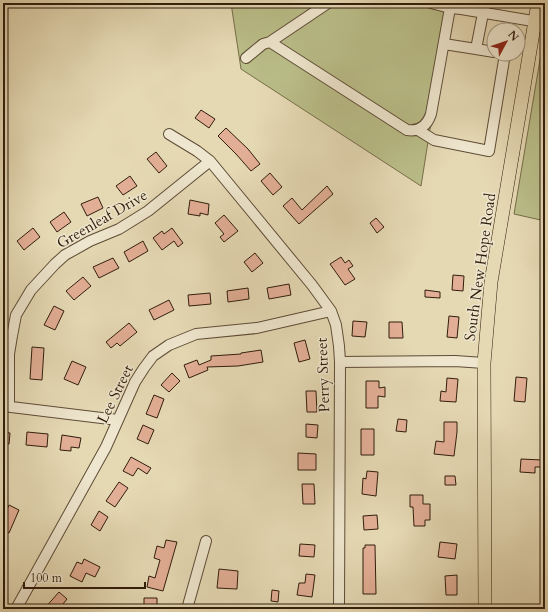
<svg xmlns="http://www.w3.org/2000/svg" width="548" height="612" font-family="Cardo,serif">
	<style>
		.green { fill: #babe89; stroke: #766e4a }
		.building { fill: #e2ae95; stroke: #311d0c }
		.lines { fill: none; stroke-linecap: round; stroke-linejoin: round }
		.minor-casing { stroke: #5e4c36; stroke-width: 12 }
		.major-casing { stroke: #311d0c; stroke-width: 14 }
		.minor { stroke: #eee6ce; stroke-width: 10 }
		.major { stroke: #e5d9b4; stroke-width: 13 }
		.labels { text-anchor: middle; stroke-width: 3; stroke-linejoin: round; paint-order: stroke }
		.street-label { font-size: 15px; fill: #311d0c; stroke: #eee6ce }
	</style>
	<rect width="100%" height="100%" fill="#e5d9b4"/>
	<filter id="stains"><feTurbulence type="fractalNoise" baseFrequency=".005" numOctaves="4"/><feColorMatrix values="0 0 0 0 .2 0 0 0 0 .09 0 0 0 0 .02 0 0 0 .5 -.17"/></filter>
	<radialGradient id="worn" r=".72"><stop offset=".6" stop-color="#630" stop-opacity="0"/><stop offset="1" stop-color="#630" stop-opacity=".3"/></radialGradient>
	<path class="green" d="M 231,3 L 450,3 L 421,186 L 241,69 Z
		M 545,30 L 545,221 L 514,214 Z"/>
	<path class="building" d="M 201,110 L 215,119 L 209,128 L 195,118 Z
		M 226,128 L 248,149 L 260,164 L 251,171 L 236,154 L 218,136 Z
		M 156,152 L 167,166 L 159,173 L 147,159 Z
		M 270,173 L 282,187 L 273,195 L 261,181 Z
		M 130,176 L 137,186 L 123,195 L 116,186 Z
		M 327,186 L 333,194 L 299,224 L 283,206 L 292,198 L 302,210 Z
		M 98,197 L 103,208 L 87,216 L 81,204 Z
		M 190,200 L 209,204 L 208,215 L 200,213 L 200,216 L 188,214 Z
		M 64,212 L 71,222 L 57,232 L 50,222 Z
		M 224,215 L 238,231 L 224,242 L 220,237 L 224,234 L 215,223 Z
		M 376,218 L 384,227 L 377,233 L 370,223 Z
		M 33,228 L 40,237 L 24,250 L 17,241 Z
		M 172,228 L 183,243 L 178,247 L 174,241 L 162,250 L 153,238 L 162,231 L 164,234 Z
		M 143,241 L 148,251 L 129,262 L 124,252 Z
		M 255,253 L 263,263 L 252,272 L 244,262 Z
		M 341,257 L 345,263 L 349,260 L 353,266 L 348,269 L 355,279 L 345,285 L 330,264 Z
		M 113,258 L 119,268 L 99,278 L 93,267 Z
		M 453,275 L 464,276 L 463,291 L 452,290 Z
		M 83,277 L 91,286 L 74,300 L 66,291 Z
		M 289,284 L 291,295 L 269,299 L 267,288 Z
		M 248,288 L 249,299 L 228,302 L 227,291 Z
		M 425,290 L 440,292 L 440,298 L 425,297 Z
		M 210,293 L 211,304 L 189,306 L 188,295 Z
		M 169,300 L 174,310 L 154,320 L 149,310 Z
		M 54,306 L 64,311 L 55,330 L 44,325 Z
		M 449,316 L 459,317 L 457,338 L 447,337 Z
		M 353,321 L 367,322 L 365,337 L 352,336 Z
		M 389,322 L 402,322 L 403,338 L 389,338 Z
		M 129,323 L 137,332 L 120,346 L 117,343 L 111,348 L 106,342 Z
		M 305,340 L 310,359 L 299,362 L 294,343 Z
		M 32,347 L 44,348 L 42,380 L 30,379 Z
		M 261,350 L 263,362 L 238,366 L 207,367 L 208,370 L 189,378 L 184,365 L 197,360 L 199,365 L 211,360 L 211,356 L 241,354 L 241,353 Z
		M 72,361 L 86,367 L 78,385 L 64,379 Z
		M 172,373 L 180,381 L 169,392 L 161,385 Z
		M 516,377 L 527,378 L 525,402 L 514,401 Z
		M 447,378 L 458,379 L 456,402 L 440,401 L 441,391 L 446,392 Z
		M 366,381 L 379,381 L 379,388 L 385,387 L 385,397 L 378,396 L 378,408 L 366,408 Z
		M 306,391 L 316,391 L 317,412 L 307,412 Z
		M 154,395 L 164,399 L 157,418 L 146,414 Z
		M 398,419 L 407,420 L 406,432 L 396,431 Z
		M 444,422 L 457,422 L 457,432 L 454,456 L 434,454 L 436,441 L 444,442 Z
		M 306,424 L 318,425 L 317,438 L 306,437 Z
		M 143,425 L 154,430 L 148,444 L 137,439 Z
		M 361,429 L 374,429 L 374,455 L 361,455 Z
		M 3,432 L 10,433 L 9,444 L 3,444 Z
		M 27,432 L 48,434 L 47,447 L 26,445 Z
		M 62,435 L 81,438 L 79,448 L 71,447 L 71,451 L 60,450 Z
		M 298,453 L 316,454 L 316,470 L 298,470 Z
		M 131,457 L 151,468 L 147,474 L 138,468 L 133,476 L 123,471 Z
		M 521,459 L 542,460 L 542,467 L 535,467 L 535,473 L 520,472 Z
		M 367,471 L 378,472 L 376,496 L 362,494 L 363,478 L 366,479 Z
		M 445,476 L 455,476 L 456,485 L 445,485 Z
		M 119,482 L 128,488 L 115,507 L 106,501 Z
		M 302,484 L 314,484 L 315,504 L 303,504 Z
		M 410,495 L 423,495 L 423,504 L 430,504 L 430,520 L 425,520 L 425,526 L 414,526 L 413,507 L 410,507 Z
		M 9,505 L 19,510 L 9,533 L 3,531 L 3,519 Z
		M 99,511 L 108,517 L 100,531 L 91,525 Z
		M 377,515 L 378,529 L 364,530 L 363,516 Z
		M 166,540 L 177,542 L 163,591 L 147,587 L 149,576 L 155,578 L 160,560 L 154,558 L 157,546 L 164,548 Z
		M 440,542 L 457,544 L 455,559 L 438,557 Z
		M 300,544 L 315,545 L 314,557 L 299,556 Z
		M 365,545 L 375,545 L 376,594 L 363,594 L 363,548 L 365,548 Z
		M 84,559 L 100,567 L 95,577 L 86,573 L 82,582 L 70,576 L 77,562 L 82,564 Z
		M 219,569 L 238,571 L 237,589 L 217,588 Z
		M 306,574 L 315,575 L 312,597 L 297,595 L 299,583 L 305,583 Z
		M 457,575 L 457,595 L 446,595 L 445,576 Z
		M 272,590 L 279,591 L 278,602 L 271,601 Z
		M 59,592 L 67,599 L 59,609 L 44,609 Z
		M 144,598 L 157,598 L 157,609 L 144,609 Z"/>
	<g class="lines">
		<defs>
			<path id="minor" d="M 431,3 L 450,8 L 461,9 L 545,23
				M 270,42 L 407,130 C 419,132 427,126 431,114 L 450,8
				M 444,44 L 476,49 L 485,3
				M 476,49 L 494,52
				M 246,58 L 263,44 L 270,42 L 328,3
				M 418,130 L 434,140 L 489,151 L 505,54 L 503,54
				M 169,134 L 197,151 L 210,161 L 312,285 L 331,311 L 336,325 L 339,346 L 340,362 L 339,609
				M 340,362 L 455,361 L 484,363
				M 3,406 L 118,420
				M 9,406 L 9,354 L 12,336 L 16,315 L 31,290 L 55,264 L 65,255 L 90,241 L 119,229 L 148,211 L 210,161
				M 16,609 L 106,447 L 135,382 L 144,368 L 153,356 L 169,345 L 196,334 L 257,328 L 331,311
				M 187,609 L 206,541"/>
			<path id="major" d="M 485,609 L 484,363 L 491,282 L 538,3"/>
		</defs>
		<use href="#minor" class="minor-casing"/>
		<use href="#major" class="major-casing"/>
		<use href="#minor" class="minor"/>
		<use href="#major" class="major"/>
	</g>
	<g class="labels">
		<g class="street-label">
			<text transform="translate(102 219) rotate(-30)" y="5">Greenleaf Drive</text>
			<text transform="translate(480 267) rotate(-82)" y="5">South New Hope Road</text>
			<text transform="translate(323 375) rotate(-92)" y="5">Perry Street</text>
			<text transform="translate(115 394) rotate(-64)" y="5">Lee Street</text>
		</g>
	</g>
	<rect width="548" height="612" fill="none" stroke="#e5d9b4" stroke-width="16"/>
	<rect x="4" y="4" width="540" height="604" fill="none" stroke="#311d0c" stroke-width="2"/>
	<rect x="8" y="8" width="532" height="596" fill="none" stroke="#311d0c"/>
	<g transform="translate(506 42) rotate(50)"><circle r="19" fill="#eee6ce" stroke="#a29680"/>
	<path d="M0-3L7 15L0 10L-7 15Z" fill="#8f2418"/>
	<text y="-6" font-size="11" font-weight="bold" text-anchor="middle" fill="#311d0c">N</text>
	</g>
	<path d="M24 582v6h121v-6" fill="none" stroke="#311d0c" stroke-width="2"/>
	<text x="30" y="582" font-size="12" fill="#311d0c" stroke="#eee6ce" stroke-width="3" paint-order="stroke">100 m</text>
	<rect width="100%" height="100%" filter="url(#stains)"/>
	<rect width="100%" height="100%" fill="url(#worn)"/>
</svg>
